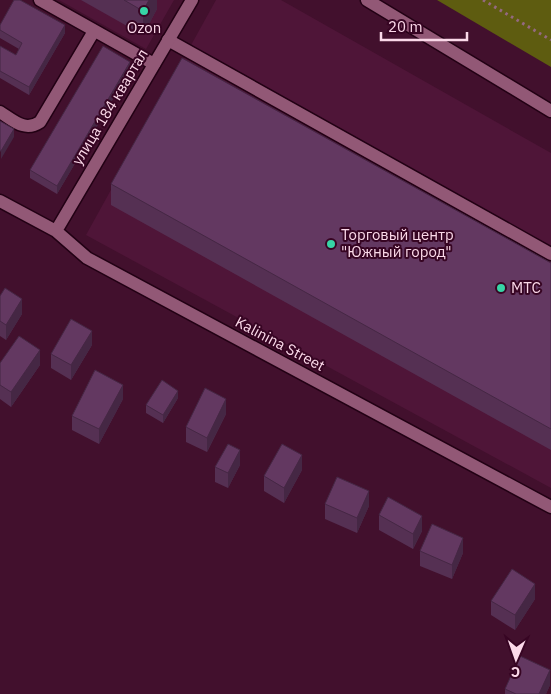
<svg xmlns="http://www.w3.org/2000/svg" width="551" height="694" font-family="'IBM Plex Sans',sans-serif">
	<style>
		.built { fill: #4f1538 }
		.forest { fill: #5e5c10 }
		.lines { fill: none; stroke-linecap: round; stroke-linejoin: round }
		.lane-casing { stroke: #220114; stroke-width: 15 }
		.street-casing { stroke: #220114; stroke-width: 15 }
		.secondary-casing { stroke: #220114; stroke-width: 15 }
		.path { stroke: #946980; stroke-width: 3; stroke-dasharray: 2.5 4; stroke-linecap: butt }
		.lane { stroke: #925876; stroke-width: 12 }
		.street { stroke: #925876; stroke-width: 12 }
		.secondary { stroke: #925876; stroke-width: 12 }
		.wall { fill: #553053 }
		.shaded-wall { fill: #452744 }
		.building { fill: #633861; stroke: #452744 }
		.poi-dot { fill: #37d4a6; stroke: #370523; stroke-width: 2 }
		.labels { text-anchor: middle; stroke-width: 4; stroke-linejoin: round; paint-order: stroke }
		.poi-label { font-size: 15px; fill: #fbd9e9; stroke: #370523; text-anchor: start }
		.street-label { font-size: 15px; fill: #fbd9e9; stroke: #370523 }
	</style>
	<rect width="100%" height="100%" fill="#42102d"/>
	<path class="built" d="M 59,0 L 174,0 L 146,49 Z
		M 216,0 L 281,0 L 551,153 L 551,488 L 86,235 Z"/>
	<path class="forest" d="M 437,0 L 551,0 L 551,67 Z"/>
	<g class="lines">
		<defs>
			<path id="lane" d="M 40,0 L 154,64
				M 168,40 L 551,254
				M 0,112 C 14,121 25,132 40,122 L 94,31"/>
			<path id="street" d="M 0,201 L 56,231 L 87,258 L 551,507
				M 56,231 L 192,0"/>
			<path id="secondary" d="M 367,0 L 551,111"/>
		</defs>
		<use href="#lane" class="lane-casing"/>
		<use href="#street" class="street-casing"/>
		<use href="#secondary" class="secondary-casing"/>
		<path class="path" d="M 483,0 L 551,40"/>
		<use href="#lane" class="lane"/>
		<use href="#street" class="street"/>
		<use href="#secondary" class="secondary"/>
	</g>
	<path class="wall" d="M 81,0 L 157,0 L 157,9 L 143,35 Z
		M 0,25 L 65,33 L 29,95 L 0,78 L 0,46 L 16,55 L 19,49 L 0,38 Z
		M 130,70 L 57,194 L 30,178 L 30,170 Z
		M 111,184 L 551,263 L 551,450 L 111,205 Z
		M 0,296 L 22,314 L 6,340 L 0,336 Z
		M 92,345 L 71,380 L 51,368 L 51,354 Z
		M 0,363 L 40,365 L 11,407 L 0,399 Z
		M 178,398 L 163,423 L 146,413 L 146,405 Z
		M 123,399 L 99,444 L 72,430 L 72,416 Z
		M 226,414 L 207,452 L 186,442 L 186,427 Z
		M 240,465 L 228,488 L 215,482 L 215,467 Z
		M 302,470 L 284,503 L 264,491 L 264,476 Z
		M 325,504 L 369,506 L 357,533 L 325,519 Z
		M 379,515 L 422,531 L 413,549 L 379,530 Z
		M 420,551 L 463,553 L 452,579 L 420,566 Z
		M 535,599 L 515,630 L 491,615 L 491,601 Z
		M 550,685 L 546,694 L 505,694 L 505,689 Z"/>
	<path class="shaded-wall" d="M 149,0 L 157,0 L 157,9 L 143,35 L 143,11 Z
		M 65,25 L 65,33 L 29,95 L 29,87 Z
		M 130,62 L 130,70 L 57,194 L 57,186 Z
		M 14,129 L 14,137 L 1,159 L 1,151 Z
		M 22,299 L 22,314 L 6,340 L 6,325 Z
		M 92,331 L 92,345 L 71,380 L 71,365 Z
		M 40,350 L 40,365 L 11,407 L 11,392 Z
		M 123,385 L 123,399 L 99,444 L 99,429 Z
		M 178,391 L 178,398 L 163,423 L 163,415 Z
		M 226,399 L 226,414 L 207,452 L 207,438 Z
		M 240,450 L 240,465 L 228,488 L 228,473 Z
		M 302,455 L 302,470 L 284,503 L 284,488 Z
		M 369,491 L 369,506 L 357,533 L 357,518 Z
		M 422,516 L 422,531 L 413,549 L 413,534 Z
		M 463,538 L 463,553 L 452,579 L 452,565 Z
		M 535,584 L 535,599 L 515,630 L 515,615 Z
		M 550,670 L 550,685 L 546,694 L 539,694 Z"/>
	<path class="building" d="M 14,0 L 20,0 L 65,25 L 29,87 L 0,71 L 0,46 L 16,55 L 22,43 L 0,30 L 0,25 Z
		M 124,0 L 149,0 L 143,11 Z
		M 103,46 L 130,62 L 57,186 L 30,170 Z
		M 182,58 L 551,263 L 551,429 L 111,184 Z
		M 0,121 L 14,129 L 1,151 L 0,151 Z
		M 5,288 L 22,299 L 6,325 L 0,321 L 0,296 Z
		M 71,319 L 92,331 L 71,365 L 51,354 Z
		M 19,336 L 40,350 L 11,392 L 0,385 L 0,363 Z
		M 95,370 L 123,385 L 99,429 L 72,416 Z
		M 162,380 L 178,391 L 163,415 L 146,405 Z
		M 205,388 L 226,399 L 207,438 L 186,427 Z
		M 228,444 L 240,450 L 228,473 L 215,467 Z
		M 282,444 L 302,455 L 284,488 L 264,476 Z
		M 337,477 L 369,491 L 357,518 L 325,504 Z
		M 388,497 L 422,516 L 413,534 L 379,515 Z
		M 432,524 L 463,538 L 452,565 L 420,551 Z
		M 512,569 L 535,584 L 515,615 L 491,601 Z
		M 520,656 L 550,670 L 539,694 L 516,694 L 505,689 Z"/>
	<g class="poi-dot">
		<circle cx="144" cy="11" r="5"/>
		<circle cx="331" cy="244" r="5"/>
		<circle cx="501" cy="288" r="5"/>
	</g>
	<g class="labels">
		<g class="poi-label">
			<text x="144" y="33" text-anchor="middle">Ozon</text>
			<text x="341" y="240">Торговый центр<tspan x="341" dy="17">"Южный город"</tspan></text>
			<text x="511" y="293">МТС</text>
		</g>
		<g class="street-label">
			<text transform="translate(110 107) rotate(-59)" y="5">улица 184 квартал</text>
			<text transform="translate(280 344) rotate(28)" y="5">Kalinina Street</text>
		</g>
	</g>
	<g transform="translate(516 659) rotate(182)" stroke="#370523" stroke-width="4" paint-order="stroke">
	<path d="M0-4L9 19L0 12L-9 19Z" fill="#fbd9e9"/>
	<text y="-8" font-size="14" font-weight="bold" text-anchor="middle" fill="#fbd9e9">С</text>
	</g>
	<path d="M381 32v8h86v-8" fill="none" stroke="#fbd9e9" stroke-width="2.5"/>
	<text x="388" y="32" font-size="15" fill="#fbd9e9" stroke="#370523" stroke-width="4" paint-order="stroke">20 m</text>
</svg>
